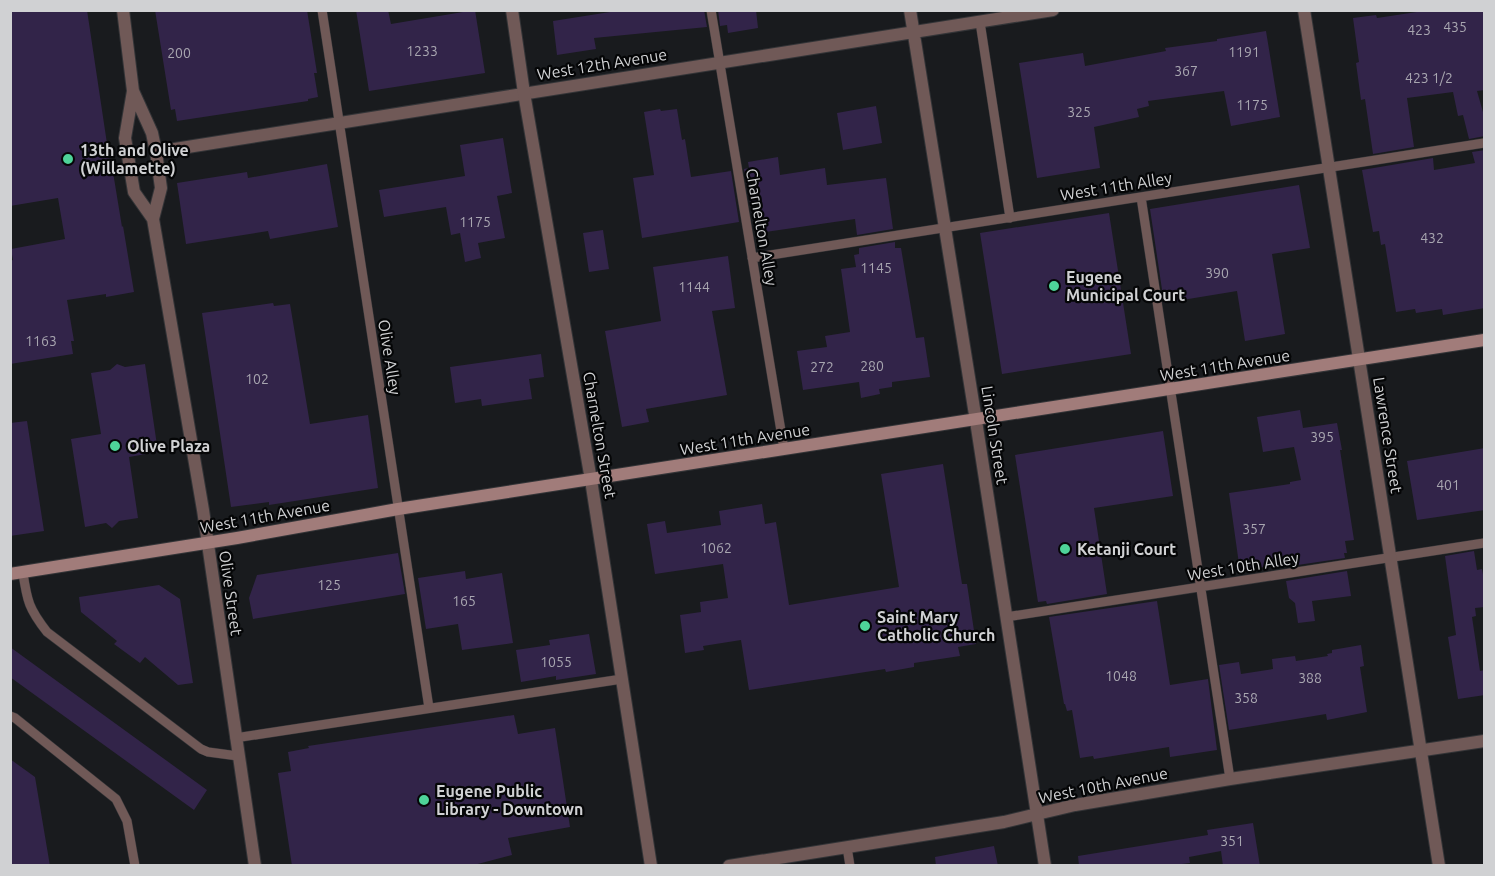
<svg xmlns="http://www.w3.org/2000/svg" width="1495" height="876" font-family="Ubuntu,sans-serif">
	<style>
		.building { fill: #322449 }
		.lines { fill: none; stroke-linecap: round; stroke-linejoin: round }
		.service-casing { stroke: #333437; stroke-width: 10 }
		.minor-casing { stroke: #333437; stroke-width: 14 }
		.tertiary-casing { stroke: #333437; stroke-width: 14 }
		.secondary-casing { stroke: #333437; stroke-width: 14 }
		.service { stroke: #705957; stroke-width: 9 }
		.minor { stroke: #705957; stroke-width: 12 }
		.tertiary { stroke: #705957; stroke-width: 12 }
		.secondary { stroke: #a17c7a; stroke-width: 12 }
		.poi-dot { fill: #4ed399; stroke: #050607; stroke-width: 2 }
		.labels { text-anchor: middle; stroke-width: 4.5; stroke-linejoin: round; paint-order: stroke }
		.number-label { font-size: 14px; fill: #a8a6b0 }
		.street-label { font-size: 16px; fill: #d0d1d3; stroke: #050607 }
		.poi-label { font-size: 16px; font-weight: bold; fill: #d0d1d3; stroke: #050607; text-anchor: start }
	</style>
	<rect width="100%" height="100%" fill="#191b1e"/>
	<path class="building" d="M 10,10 L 87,10 L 109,157 L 112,166 L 122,227 L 123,226 L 134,292 L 106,297 L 106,294 L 67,300 L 74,341 L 71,341 L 73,354 L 10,364 L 10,261 L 13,260 L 11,249 L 65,239 L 58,198 L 10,206 Z
		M 155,10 L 307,10 L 317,73 L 314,73 L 318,97 L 308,99 L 308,101 L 177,121 L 175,109 L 171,110 Z
		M 356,10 L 388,10 L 391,24 L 475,10 L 485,73 L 369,91 Z
		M 609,10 L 704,10 L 707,27 L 594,38 L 596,49 L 557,55 L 553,21 L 610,12 Z
		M 718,10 L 756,10 L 758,28 L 728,33 L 727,25 L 720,26 Z
		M 1430,10 L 1485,10 L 1485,90 L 1477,91 L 1485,119 L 1485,136 L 1469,139 L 1463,115 L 1458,116 L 1453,92 L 1407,98 L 1414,147 L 1373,154 L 1365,99 L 1361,100 L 1356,63 L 1359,62 L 1353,18 L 1376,15 L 1377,18 Z
		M 1266,31 L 1280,117 L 1231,126 L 1224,91 L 1148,101 L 1149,106 L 1137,109 L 1139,117 L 1094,127 L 1100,168 L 1037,178 L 1019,63 L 1083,53 L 1085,66 L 1166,51 L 1165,48 L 1217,41 L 1217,39 Z
		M 876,106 L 882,143 L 843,150 L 837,113 Z
		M 660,109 L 661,111 L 677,109 L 682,140 L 685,139 L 691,177 L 731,171 L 739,222 L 642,238 L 633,178 L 654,175 L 644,112 Z
		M 503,138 L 512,193 L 497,196 L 505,238 L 478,243 L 481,258 L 465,262 L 460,233 L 451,235 L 446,207 L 384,217 L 379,190 L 465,176 L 460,145 Z
		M 1485,150 L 1485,308 L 1443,315 L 1442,309 L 1416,313 L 1415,309 L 1396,312 L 1385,244 L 1381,245 L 1379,231 L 1373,232 L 1362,170 L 1433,158 L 1434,170 L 1475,163 L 1472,152 Z
		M 778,157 L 780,175 L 825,168 L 827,185 L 886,178 L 893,229 L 857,235 L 855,219 L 759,233 L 757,219 L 753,219 L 744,169 L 749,168 L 748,162 Z
		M 327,164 L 338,227 L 270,239 L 268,231 L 186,244 L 177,183 L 247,172 L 248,178 Z
		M 1299,185 L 1310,248 L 1272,254 L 1285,334 L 1245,341 L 1237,291 L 1164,303 L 1150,209 Z
		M 1109,213 L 1131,354 L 1002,374 L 980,233 Z
		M 603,230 L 609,269 L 589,272 L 583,233 Z
		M 895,242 L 895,248 L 901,248 L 916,338 L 924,337 L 930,377 L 892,382 L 892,387 L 879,389 L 880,394 L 861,398 L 859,382 L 803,390 L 797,351 L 827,347 L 825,336 L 850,332 L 841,269 L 856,267 L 854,255 L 859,254 L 859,248 Z
		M 728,256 L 735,308 L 712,311 L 727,395 L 646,409 L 649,422 L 622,427 L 605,331 L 661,321 L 653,267 Z
		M 273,303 L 274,306 L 290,304 L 310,424 L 368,415 L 378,488 L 269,505 L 269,502 L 231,507 L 202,313 Z
		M 541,354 L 544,377 L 529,379 L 532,399 L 482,406 L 481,399 L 455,403 L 450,367 Z
		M 117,364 L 125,367 L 145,364 L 158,452 L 129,457 L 138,518 L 119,521 L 112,528 L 106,523 L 85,527 L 71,439 L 101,434 L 91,373 L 110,370 Z
		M 1300,410 L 1303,428 L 1337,423 L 1342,450 L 1340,450 L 1354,540 L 1345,541 L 1347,553 L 1344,553 L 1345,558 L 1284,567 L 1283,564 L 1240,571 L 1229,493 L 1290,484 L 1290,482 L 1301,480 L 1294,447 L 1263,452 L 1257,417 Z
		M 27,421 L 44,531 L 10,536 L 10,423 Z
		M 1163,431 L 1173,496 L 1094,508 L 1107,594 L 1047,604 L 1046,601 L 1038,602 L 1015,455 Z
		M 1485,448 L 1485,510 L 1417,520 L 1407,461 Z
		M 943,464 L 962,584 L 967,584 L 976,644 L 958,647 L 960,656 L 914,663 L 914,667 L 886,672 L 885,669 L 749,690 L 741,640 L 703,646 L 704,650 L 685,653 L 680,615 L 701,612 L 700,602 L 728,598 L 723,564 L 655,574 L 647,524 L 665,521 L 667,533 L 721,525 L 719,511 L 762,504 L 765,524 L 776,522 L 789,605 L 899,587 L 881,474 Z
		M 1474,551 L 1477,570 L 1482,569 L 1485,585 L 1485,607 L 1475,608 L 1476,616 L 1472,617 L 1480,671 L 1485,670 L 1485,695 L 1458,699 L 1448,637 L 1456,635 L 1445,556 Z
		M 398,553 L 405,594 L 253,619 L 249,598 L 257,575 Z
		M 465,571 L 466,579 L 502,573 L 513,643 L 462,650 L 458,624 L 426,629 L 418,578 Z
		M 1347,571 L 1351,596 L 1312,601 L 1315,621 L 1298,623 L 1295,603 L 1289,598 L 1286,581 Z
		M 159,585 L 180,599 L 193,683 L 178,685 L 145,657 L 140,663 L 114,644 L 117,641 L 81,612 L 79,597 Z
		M 1157,601 L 1170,685 L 1208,679 L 1217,750 L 1170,757 L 1169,747 L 1094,759 L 1093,756 L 1080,758 L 1072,710 L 1067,711 L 1065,704 L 1064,704 L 1049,617 Z
		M 589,634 L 596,674 L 556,680 L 556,676 L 521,682 L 516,650 L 550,645 L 549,640 Z
		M 1361,645 L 1364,666 L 1360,667 L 1367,712 L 1327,720 L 1326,714 L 1229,730 L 1219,665 L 1239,662 L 1241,674 L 1273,669 L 1272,659 L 1295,656 L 1296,661 L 1328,656 L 1327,654 L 1332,653 L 1332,650 Z
		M 10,647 L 207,790 L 194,810 L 10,677 Z
		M 514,715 L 518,734 L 555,728 L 570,827 L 508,838 L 512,855 L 470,866 L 292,866 L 278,773 L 291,771 L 288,752 L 309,748 L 308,746 Z
		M 10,759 L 35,777 L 50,866 L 10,866 Z
		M 1253,823 L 1260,866 L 1223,866 L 1221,851 L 1189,857 L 1190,863 L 1182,864 L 1182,866 L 1079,866 L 1078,856 L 1208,835 L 1207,830 Z
		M 994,846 L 998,866 L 936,866 L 935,857 Z"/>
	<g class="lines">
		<defs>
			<path id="service" d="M 322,10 L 429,708
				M 711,10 L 784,449
				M 980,22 L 1010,218
				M 1141,197 L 1230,779
				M 752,258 L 1484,143
				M 23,573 C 27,601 29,609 47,632 L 201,749 L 208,752 L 238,756
				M 1006,617 L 1484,543
				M 10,716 L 15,718 L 116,799 L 127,821 L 135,866
				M 235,738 L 622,679
				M 847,847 L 850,866"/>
			<path id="minor" d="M 910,10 L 976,421
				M 156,152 L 1053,10
				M 1037,814 L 1075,805 L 1230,779 L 1484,741"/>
			<path id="tertiary" d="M 123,10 L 133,91 L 152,133 L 156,152 L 161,188 L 153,219 L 203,510 L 255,866
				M 512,10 L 524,93 L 591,480 L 651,866
				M 1304,10 L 1439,866
				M 133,91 L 125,138 L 134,192 L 153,219
				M 976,421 L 1045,866
				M 729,866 L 1004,822 L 1037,814"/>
			<path id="secondary" d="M 10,574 L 237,538 L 398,509 L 1484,340"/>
		</defs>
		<use href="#service" class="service-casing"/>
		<use href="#minor" class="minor-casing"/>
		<use href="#tertiary" class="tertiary-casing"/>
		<use href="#secondary" class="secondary-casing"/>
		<use href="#service" class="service"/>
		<use href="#minor" class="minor"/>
		<use href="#tertiary" class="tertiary"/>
		<use href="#secondary" class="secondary"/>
	</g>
	<g class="poi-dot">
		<circle cx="68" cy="159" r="6"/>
		<circle cx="1054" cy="286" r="6"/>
		<circle cx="115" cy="446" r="6"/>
		<circle cx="1065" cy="549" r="6"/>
		<circle cx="865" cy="626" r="6"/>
		<circle cx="424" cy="800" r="6"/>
	</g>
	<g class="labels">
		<g class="number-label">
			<text x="1455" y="32">435</text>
			<text x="1419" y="35">423</text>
			<text x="422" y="56">1233</text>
			<text x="1244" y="57">1191</text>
			<text x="179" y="58">200</text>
			<text x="1186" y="76">367</text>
			<text x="1429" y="83">423 1/2</text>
			<text x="1252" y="110">1175</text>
			<text x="1079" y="117">325</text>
			<text x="475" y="227">1175</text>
			<text x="1432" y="243">432</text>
			<text x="876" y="273">1145</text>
			<text x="1217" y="278">390</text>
			<text x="694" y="292">1144</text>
			<text x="41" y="346">1163</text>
			<text x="872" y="371">280</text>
			<text x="822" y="372">272</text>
			<text x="257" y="384">102</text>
			<text x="1322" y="442">395</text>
			<text x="1448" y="490">401</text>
			<text x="1254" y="534">357</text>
			<text x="716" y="553">1062</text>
			<text x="329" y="590">125</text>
			<text x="464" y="606">165</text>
			<text x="556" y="667">1055</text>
			<text x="1121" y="681">1048</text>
			<text x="1310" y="683">388</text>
			<text x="1246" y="703">358</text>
			<text x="1232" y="846">351</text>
		</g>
		<g class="street-label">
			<text transform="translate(602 64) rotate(-9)" y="6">West 12th Avenue</text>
			<text transform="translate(1116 186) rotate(-9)" y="6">West 11th Alley</text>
			<text transform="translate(762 227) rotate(80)" y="6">Charnelton Alley</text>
			<text transform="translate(390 357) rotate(81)" y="6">Olive Alley</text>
			<text transform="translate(1225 365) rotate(-9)" y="6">West 11th Avenue</text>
			<text transform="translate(600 435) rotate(80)" y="6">Charnelton Street</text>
			<text transform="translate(995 435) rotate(81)" y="6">Lincoln Street</text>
			<text transform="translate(1388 435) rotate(81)" y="6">Lawrence Street</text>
			<text transform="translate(745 439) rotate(-9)" y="6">West 11th Avenue</text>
			<text transform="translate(265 516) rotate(-10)" y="6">West 11th Avenue</text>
			<text transform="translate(1243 566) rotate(-9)" y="6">West 10th Alley</text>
			<text transform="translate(231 593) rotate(82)" y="6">Olive Street</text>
			<text transform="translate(1103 785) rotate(-11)" y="6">West 10th Avenue</text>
		</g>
		<g class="poi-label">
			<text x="80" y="156">13th and Olive<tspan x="80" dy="18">(Willamette)</tspan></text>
			<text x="1066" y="283">Eugene<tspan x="1066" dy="18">Municipal Court</tspan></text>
			<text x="127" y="452">Olive Plaza</text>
			<text x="1077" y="555">Ketanji Court</text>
			<text x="877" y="623">Saint Mary<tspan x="877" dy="18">Catholic Church</tspan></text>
			<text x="436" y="797">Eugene Public<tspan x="436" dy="18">Library - Downtown</tspan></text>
		</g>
	</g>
	<rect width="1495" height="876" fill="none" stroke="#d0d1d3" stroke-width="24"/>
</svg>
